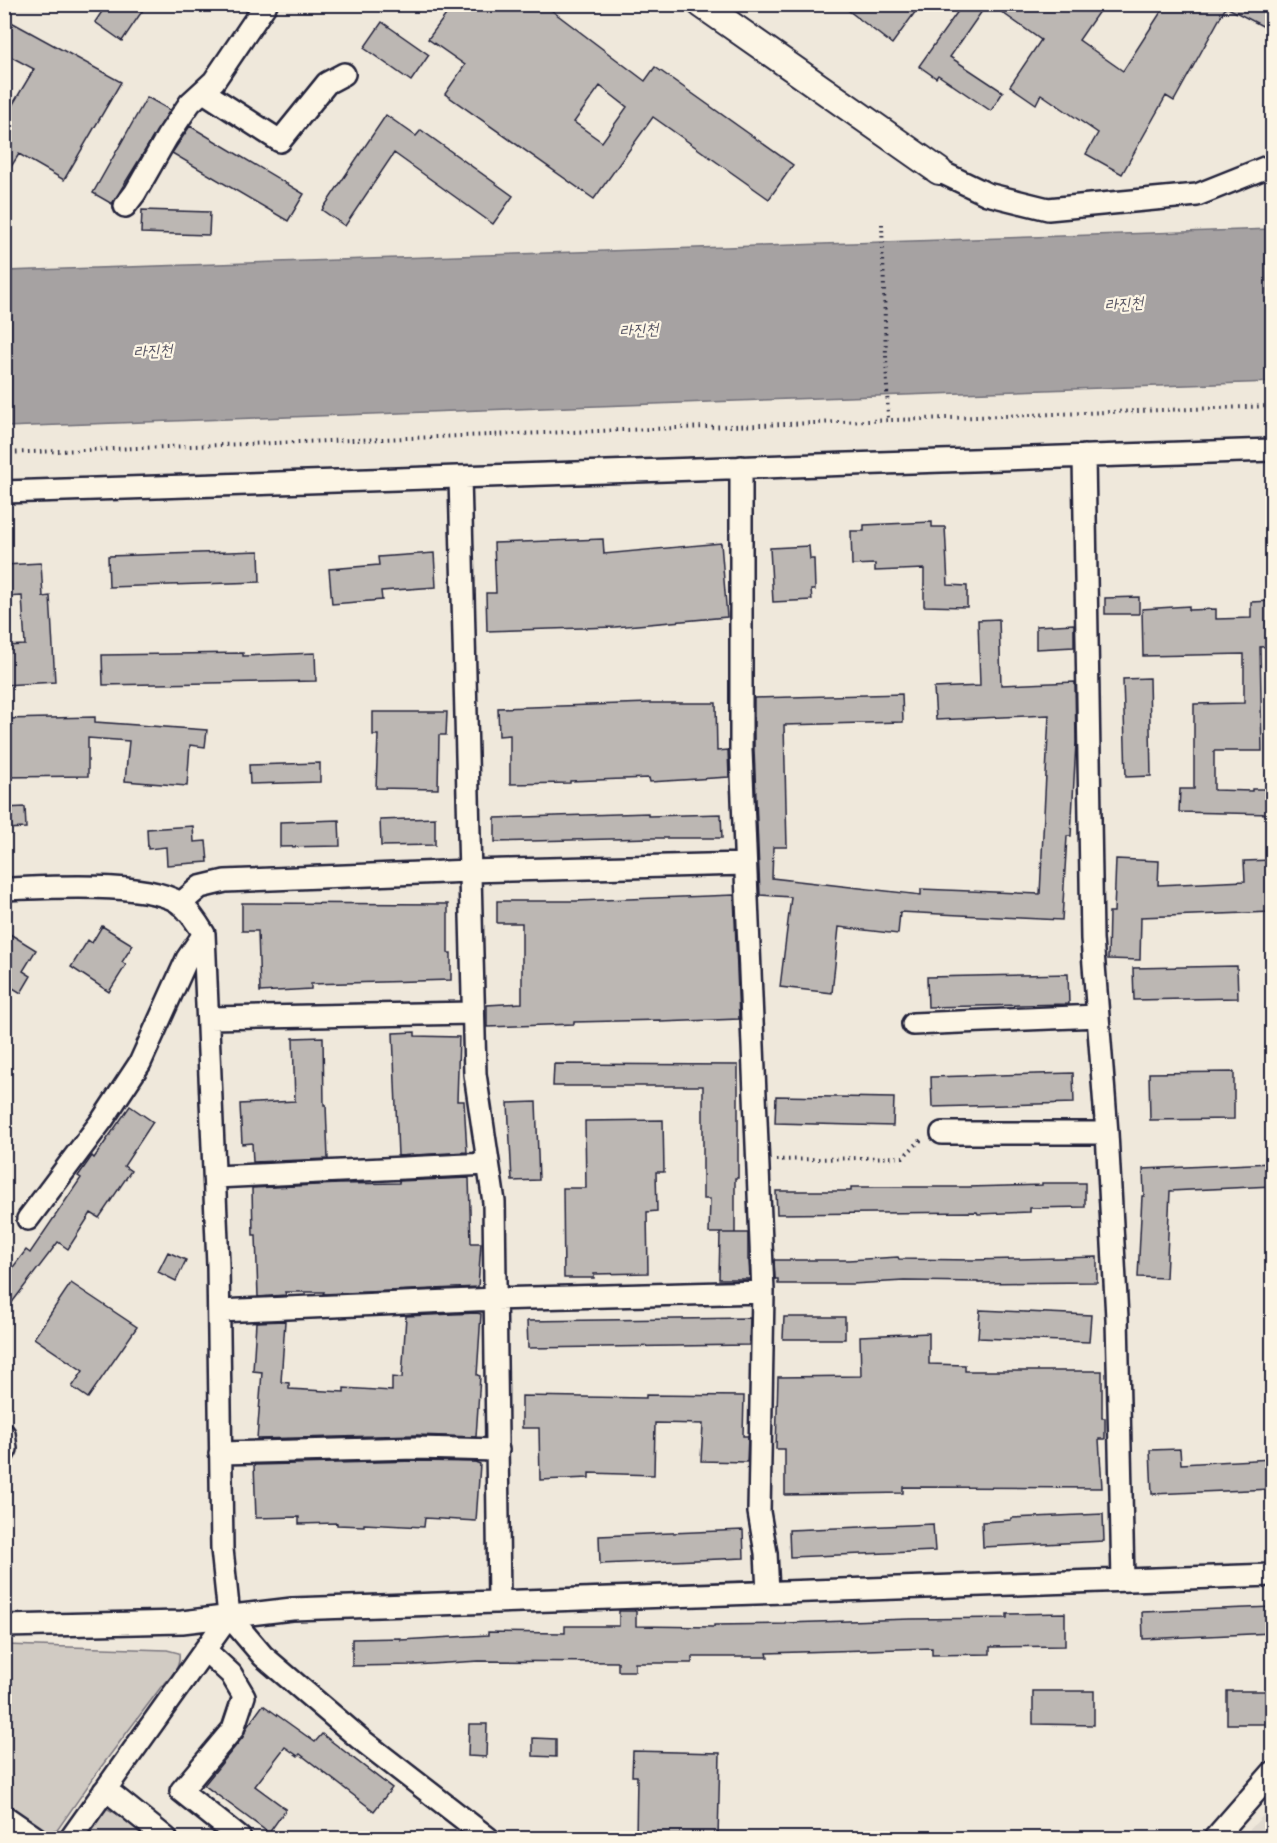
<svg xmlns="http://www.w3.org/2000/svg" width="1277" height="1843" font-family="Delius,'Poor Story',sans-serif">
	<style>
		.built { fill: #e0d9cf }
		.green { fill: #d1cbc3; stroke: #7a767f; stroke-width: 1.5 }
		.water { fill: #a6a2a2; stroke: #716f79; stroke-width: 1.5 }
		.building { fill: #bcb7b3; stroke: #22223b; stroke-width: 1.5; fill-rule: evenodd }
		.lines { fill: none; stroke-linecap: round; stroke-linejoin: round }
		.minor-casing { stroke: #22223b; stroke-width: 26 }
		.major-casing { stroke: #22223b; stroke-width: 30 }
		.path { stroke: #22223b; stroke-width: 4; stroke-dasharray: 1.5 4.5; stroke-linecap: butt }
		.minor { stroke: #fcf5e5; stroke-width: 21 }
		.major { stroke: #fcf5e5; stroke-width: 26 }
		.labels { text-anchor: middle; stroke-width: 4.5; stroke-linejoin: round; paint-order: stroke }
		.water-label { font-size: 16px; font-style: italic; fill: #575564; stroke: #fcf5e5 }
	</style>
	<rect width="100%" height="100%" fill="#efe8db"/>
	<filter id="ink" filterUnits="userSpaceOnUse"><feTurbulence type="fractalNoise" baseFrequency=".0167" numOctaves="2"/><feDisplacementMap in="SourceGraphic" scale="12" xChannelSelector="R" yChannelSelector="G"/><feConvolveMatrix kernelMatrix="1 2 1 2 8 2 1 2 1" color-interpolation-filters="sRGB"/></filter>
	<g filter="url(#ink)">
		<path class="built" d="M 1272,1806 L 1272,1838 L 1242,1838 Z"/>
		<path class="green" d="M 5,1645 L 167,1650 L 179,1653 C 181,1668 171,1677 161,1687 L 101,1767 L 58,1829 C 40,1838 20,1817 5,1807 Z
			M 106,1808 L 123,1817 L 149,1838 L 85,1838 Z"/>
		<path class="water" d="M 1272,229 L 1272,382 L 5,427 L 5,271 Z"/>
		<path class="building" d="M 107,4 L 147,4 L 122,41 L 95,22 Z
			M 454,4 L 543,4 L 645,81 L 655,67 L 793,165 L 769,199 L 653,117 L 594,199 L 445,94 L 465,65 L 428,39 ZM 600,86 L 627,107 L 602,142 L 574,122 Z
			M 840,4 L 921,4 L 892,44 Z
			M 963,4 L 987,4 L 950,57 L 1003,92 L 991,111 L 938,75 L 936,78 L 919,66 Z
			M 990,4 L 1104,4 L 1079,40 L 1123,71 L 1166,4 L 1272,4 L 1272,31 L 1226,7 L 1174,101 L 1166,96 L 1122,174 L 1086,154 L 1098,133 L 1041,94 L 1036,104 L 1010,86 L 1041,40 Z
			M 4,18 L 121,82 L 64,180 L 19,154 L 4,178 L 4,119 L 34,69 L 4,53 Z
			M 382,22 L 429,55 L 411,81 L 364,48 Z
			M 147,97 L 170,110 L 112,204 L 93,193 Z
			M 386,115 L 416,136 L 421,130 L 513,196 L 493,224 L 394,153 L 345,226 L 322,210 Z
			M 190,126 L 304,194 L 288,221 L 172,153 Z
			M 142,210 L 210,212 L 209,235 L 141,233 Z
			M 932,522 L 932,527 L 945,527 L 948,585 L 967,586 L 967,607 L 924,606 L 924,569 L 875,571 L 875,564 L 852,565 L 851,531 L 864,531 L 864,525 Z
			M 603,539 L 604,554 L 721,543 L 727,617 L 615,627 L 487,631 L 486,593 L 496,593 L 494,543 Z
			M 809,546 L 810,559 L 814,559 L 815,590 L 811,590 L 812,600 L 773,602 L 770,548 Z
			M 259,551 L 260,582 L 109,587 L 108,556 Z
			M 434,553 L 436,587 L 381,591 L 382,600 L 332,604 L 329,569 L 379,565 L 378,557 Z
			M 41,563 L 43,597 L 50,596 L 55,682 L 4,685 L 4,646 L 25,645 L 22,596 L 4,597 L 4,565 Z
			M 1139,597 L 1139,614 L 1105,614 L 1105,598 Z
			M 1272,601 L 1272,646 L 1260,647 L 1262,751 L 1214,751 L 1214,790 L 1252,791 L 1252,789 L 1272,789 L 1272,814 L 1179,812 L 1180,789 L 1194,789 L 1194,704 L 1244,703 L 1244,654 L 1143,656 L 1142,609 L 1189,606 L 1189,610 L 1216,609 L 1216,619 L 1251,618 L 1251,602 Z
			M 999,619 L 1001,685 L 1075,682 L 1076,742 L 1071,836 L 1067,836 L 1062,920 L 900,912 L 898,934 L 839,927 L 832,993 L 780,987 L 791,897 L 760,895 L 754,750 L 754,698 L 902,694 L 903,722 L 784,725 L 787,847 L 773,847 L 772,878 L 921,895 L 921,889 L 1040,894 L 1049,715 L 936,720 L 934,688 L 980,686 L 978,620 Z
			M 1074,624 L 1074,647 L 1036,649 L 1036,626 Z
			M 243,653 L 243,656 L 315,653 L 316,681 L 103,685 L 102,655 Z
			M 1149,678 L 1151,776 L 1126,777 L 1123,679 Z
			M 650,703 L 716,703 L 717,751 L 728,750 L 729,777 L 650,782 L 649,778 L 570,781 L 570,783 L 510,784 L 510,735 L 499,736 L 498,708 Z
			M 373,712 L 447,712 L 446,735 L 439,735 L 438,789 L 376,788 L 378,735 L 373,735 Z
			M 95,717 L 95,722 L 207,730 L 205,747 L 190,745 L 187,786 L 125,781 L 129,741 L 88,738 L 88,776 L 4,777 L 4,719 Z
			M 320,763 L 320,782 L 250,784 L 249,765 Z
			M 25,807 L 26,828 L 4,829 L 4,808 Z
			M 648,813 L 648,816 L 721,814 L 722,838 L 651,838 L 495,842 L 495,818 Z
			M 435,818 L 435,845 L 381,846 L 380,820 Z
			M 339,820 L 340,846 L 280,847 L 280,822 Z
			M 193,826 L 194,842 L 206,841 L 208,862 L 167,865 L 166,847 L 148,849 L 147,829 Z
			M 1116,859 L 1159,861 L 1158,885 L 1245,881 L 1244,861 L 1272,860 L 1272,912 L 1141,917 L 1140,960 L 1108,959 L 1109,912 L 1114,912 Z
			M 734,895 L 739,1019 L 661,1022 L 661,1020 L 574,1022 L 574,1024 L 487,1027 L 487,1005 L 522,1003 L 522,923 L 497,923 L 497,901 L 576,901 Z
			M 242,903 L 448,904 L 448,953 L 451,953 L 451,980 L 311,984 L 311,989 L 260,992 L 258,931 L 242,931 Z
			M 102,926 L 133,945 L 122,962 L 126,965 L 109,992 L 71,967 L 88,940 L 92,943 Z
			M 10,934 L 36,950 L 23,971 L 31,976 L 21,993 L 13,988 L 4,1002 L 4,944 Z
			M 1237,966 L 1238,998 L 1134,1000 L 1133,968 Z
			M 1068,974 L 1069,1004 L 928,1007 L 927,977 Z
			M 415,1032 L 415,1036 L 459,1037 L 457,1101 L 464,1101 L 467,1152 L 398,1156 L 393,1033 Z
			M 323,1037 L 324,1105 L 326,1105 L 328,1159 L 253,1162 L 252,1143 L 242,1144 L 240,1104 L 295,1101 L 293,1038 Z
			M 554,1064 L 738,1065 L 738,1178 L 735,1178 L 735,1233 L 709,1233 L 710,1199 L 703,1199 L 703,1086 L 553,1086 Z
			M 1234,1072 L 1234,1119 L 1150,1120 L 1149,1073 Z
			M 1073,1073 L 1074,1103 L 932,1107 L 931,1077 Z
			M 776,1096 L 894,1098 L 893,1126 L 775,1123 Z
			M 536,1102 L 539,1180 L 512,1181 L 508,1103 Z
			M 130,1106 L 153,1122 L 124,1166 L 131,1171 L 99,1218 L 91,1213 L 68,1249 L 58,1242 L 4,1313 L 4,1279 L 26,1250 L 30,1253 L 81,1178 L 78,1176 L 92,1156 L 94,1158 Z
			M 663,1120 L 664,1172 L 656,1172 L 657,1211 L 647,1212 L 648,1273 L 594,1274 L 594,1278 L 564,1278 L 563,1188 L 586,1188 L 585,1121 Z
			M 1272,1163 L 1272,1186 L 1170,1191 L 1166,1278 L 1138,1277 L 1142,1196 L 1144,1196 L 1143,1169 Z
			M 469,1178 L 471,1243 L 481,1243 L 478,1287 L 323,1294 L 324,1292 L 285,1292 L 286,1295 L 258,1297 L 256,1235 L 253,1235 L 252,1188 L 339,1184 L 399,1183 L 399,1181 Z
			M 1042,1183 L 1085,1183 L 1085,1207 L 1030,1208 L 1030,1212 L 978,1214 L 977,1212 L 777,1214 L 776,1191 L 851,1191 L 851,1187 L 968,1187 L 1042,1185 Z
			M 720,1233 L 748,1233 L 748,1260 L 749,1260 L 750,1279 L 719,1279 Z
			M 168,1252 L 186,1260 L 176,1281 L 158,1272 Z
			M 898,1257 L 899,1259 L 973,1260 L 1097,1257 L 1097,1282 L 978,1283 L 978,1282 L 904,1281 L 852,1284 L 778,1284 L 778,1279 L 775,1279 L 774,1260 L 848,1260 Z
			M 71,1283 L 137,1327 L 88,1398 L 72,1387 L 83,1371 L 34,1338 Z
			M 980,1310 L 1091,1315 L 1089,1342 L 978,1338 Z
			M 477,1313 L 481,1314 L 477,1375 L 480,1376 L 476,1437 L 416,1435 L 257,1439 L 262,1372 L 253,1371 L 256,1322 L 285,1321 L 281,1382 L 289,1383 L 289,1389 L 344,1392 L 344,1388 L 392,1391 L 392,1377 L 402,1378 L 406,1316 Z
			M 784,1317 L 845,1317 L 845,1339 L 783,1339 Z
			M 750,1318 L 749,1345 L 528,1348 L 527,1321 Z
			M 929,1333 L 929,1364 L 965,1365 L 965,1371 L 1102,1371 L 1102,1418 L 1105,1418 L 1105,1439 L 1099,1439 L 1102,1488 L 903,1487 L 903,1493 L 785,1495 L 785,1449 L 776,1449 L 778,1377 L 861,1376 L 860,1336 Z
			M 646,1395 L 744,1396 L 743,1436 L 748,1436 L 747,1462 L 701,1461 L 703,1424 L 655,1423 L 654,1475 L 589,1473 L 589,1478 L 540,1480 L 539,1428 L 522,1428 L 522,1396 L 646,1398 Z
			M 1180,1449 L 1181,1464 L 1272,1459 L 1272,1489 L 1152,1494 L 1150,1450 Z
			M 416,1461 L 475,1462 L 480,1464 L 476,1521 L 425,1518 L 424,1527 L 364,1524 L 364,1526 L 337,1525 L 337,1523 L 299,1524 L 299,1517 L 256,1518 L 254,1465 Z
			M 1103,1514 L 1104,1541 L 983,1547 L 982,1522 L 1011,1520 L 1011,1518 Z
			M 933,1524 L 935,1551 L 790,1557 L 789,1530 Z
			M 743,1530 L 744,1558 L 600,1564 L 599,1536 Z
			M 1272,1607 L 1272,1633 L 1143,1639 L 1142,1612 Z
			M 619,1611 L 636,1611 L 636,1626 L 714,1627 L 714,1625 L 786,1624 L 786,1623 L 910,1619 L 1007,1618 L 1007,1614 L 1065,1613 L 1065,1646 L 990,1647 L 990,1654 L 932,1655 L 932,1648 L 767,1653 L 768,1657 L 692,1657 L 692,1663 L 635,1663 L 635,1671 L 618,1671 L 618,1662 L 479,1661 L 414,1665 L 352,1666 L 352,1639 L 401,1638 L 401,1640 L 488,1635 L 488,1632 L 565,1633 L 565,1626 L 619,1626 Z
			M 1033,1691 L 1094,1691 L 1094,1725 L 1033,1724 Z
			M 1227,1691 L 1272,1691 L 1272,1724 L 1227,1724 Z
			M 263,1705 L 315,1742 L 322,1734 L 392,1788 L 374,1811 L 300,1754 L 298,1756 L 285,1747 L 255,1786 L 286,1809 L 269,1833 L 204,1785 L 243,1737 L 247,1727 Z
			M 469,1724 L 487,1724 L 486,1757 L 468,1756 Z
			M 533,1738 L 556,1739 L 556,1757 L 533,1756 Z
			M 633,1751 L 720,1753 L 718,1839 L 636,1839 L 637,1776 L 632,1776 Z"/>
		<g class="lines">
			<defs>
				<path id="minor" d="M 204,92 L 280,141 L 327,83 L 344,74
					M 939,171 L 987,194 L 1048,209 L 1197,195 L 1272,165
					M 125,206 L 135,193 L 167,137 L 190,103 L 214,81 L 266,4
					M 1084,456 L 1092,939 L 1107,1133 L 1117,1318 L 1123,1580
					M 741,467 L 741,750 L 763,1292 L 759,1512 L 766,1553 L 768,1592
					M 460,477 L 475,1074 L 494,1202 L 499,1602
					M 4,492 L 1272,450
					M 4,889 C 43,888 153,880 182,905 C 191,913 198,924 204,934 L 218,1265 L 222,1549 L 229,1616 L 263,1656 L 359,1738 L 488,1838
					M 180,904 L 200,887 L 225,881 L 469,871 L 745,864
					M 209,1018 L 473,1013
					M 913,1024 L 1098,1016
					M 942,1133 L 1107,1133
					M 215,1177 L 488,1164
					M 28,1219 L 103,1119 L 140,1063 L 187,959 L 204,934
					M 219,1311 L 496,1299 L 763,1292
					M 4,1434 L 6,1449 L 4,1453
					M 220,1453 L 416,1448 L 498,1450
					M 4,1626 L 182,1622 L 292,1609 L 1272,1575
					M 205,1650 L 231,1674 L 244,1696 L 233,1729 L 181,1791 L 240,1838
					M 104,1791 L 114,1796 L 166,1838
					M 4,1816 L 36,1838
					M 71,1838 L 229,1616
					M 1215,1838 L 1272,1773"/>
				<path id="major" d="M 701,4 L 939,171"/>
			</defs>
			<use href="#minor" class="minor-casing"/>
			<use href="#major" class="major-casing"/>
			<path class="path" d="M 882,224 L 888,420
				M 4,453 L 1272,406
				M 776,1160 L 903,1157 L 923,1138"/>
			<use href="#minor" class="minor"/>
			<use href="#major" class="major"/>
		</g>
	</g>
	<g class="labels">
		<g class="water-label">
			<text transform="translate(1124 303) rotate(-4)" y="6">라진천</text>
			<text transform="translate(639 329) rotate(-3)" y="6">라진천</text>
			<text transform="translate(153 350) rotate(-3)" y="6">라진천</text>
		</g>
	</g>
	<rect width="1277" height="1843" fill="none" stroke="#fcf5e5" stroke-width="24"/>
	<rect x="12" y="12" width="1253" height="1819" fill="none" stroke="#22223b" stroke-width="2" filter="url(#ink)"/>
</svg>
